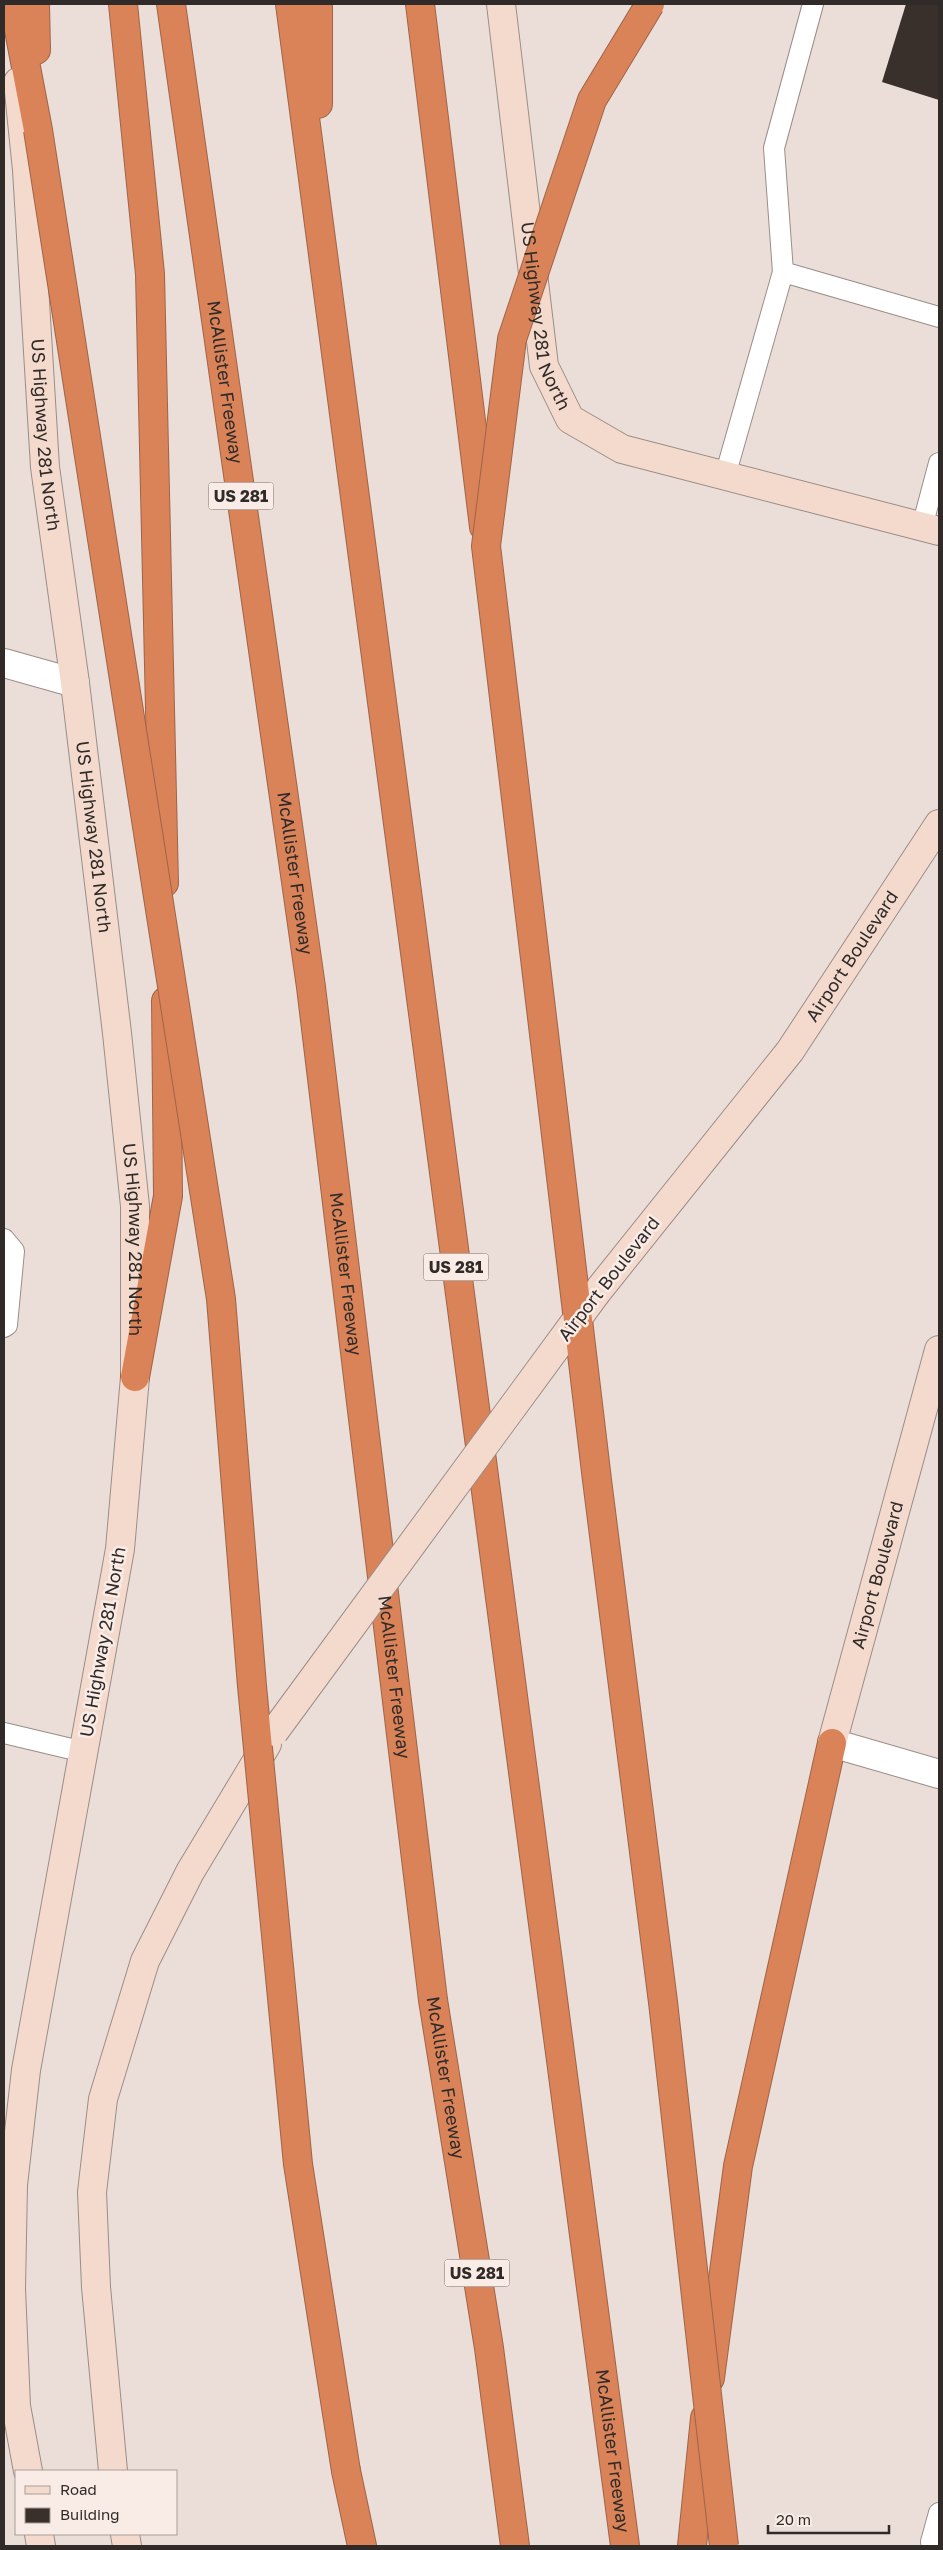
<svg xmlns="http://www.w3.org/2000/svg" width="943" height="2550" font-family="'Golos Text',sans-serif">
	<style>
		.building { fill: #3a302b }
		.lines { fill: none; stroke-linecap: round; stroke-linejoin: round }
		.lane-casing { stroke: #9a8d88; stroke-width: 22 }
		.street-casing { stroke: #9a8d88; stroke-width: 30 }
		.secondary-casing { stroke: #9a8d88; stroke-width: 30 }
		.highway-casing { stroke: #9e6448; stroke-width: 30 }
		.lane { stroke: #fff; stroke-width: 20 }
		.street { stroke: #fff; stroke-width: 28 }
		.secondary { stroke: #f4dacd; stroke-width: 28 }
		.highway { stroke: #da8359; stroke-width: 28 }
		.secondary-bridge-casing { stroke: #9a8d88; stroke-width: 30; stroke-linecap: butt }
		.highway-bridge-casing { stroke: #9e6448; stroke-width: 30; stroke-linecap: butt }
		.secondary-bridge { stroke: #f4dacd; stroke-width: 28 }
		.highway-bridge { stroke: #da8359; stroke-width: 28 }
		.labels { text-anchor: middle; stroke-width: 5; stroke-linejoin: round; paint-order: stroke }
		.shield { fill: #f9ebe5; stroke: #6c6561; stroke-width: 1 }
		.shield-label { font-size: 16px; font-weight: bold; fill: #302b29 }
		.street-label { font-size: 18px; fill: #302b29; stroke: #f9ebe5 }
	</style>
	<rect width="100%" height="100%" fill="#ebded8"/>
	<path class="building" d="M 906,4 L 939,4 L 939,100 L 882,82 Z"/>
	<g class="lines">
		<defs>
			<path id="lane" d="M 783,272 L 939,317
				M 725,476 L 783,272 L 774,148 L 813,4
				M 922,527 L 939,463
				M 4,1239 L 14,1251 L 7,1325 L 4,1327
				M 4,1733 L 84,1752
				M 932,2546 L 931,2542 L 939,2513"/>
			<path id="street" d="M 4,663 L 75,683
				M 832,1743 L 939,1774"/>
			<g id="secondary">
				<path id="s1" d="M 501,4 L 544,366 L 570,419 L 622,449 L 939,531"/>
				<path id="s2" d="M 18,82 L 27,170 L 45,467 L 75,683 L 117,1033 L 135,1206 L 135,1377 L 120,1549 L 26,2070 L 13,2185 L 11,2289 L 16,2406 L 28,2471"/>
				<path id="s3" d="M 597,1292 L 790,1051 L 939,824"/>
				<path id="s4" d="M 832,1743 L 939,1350"/>
				<path d="M 113,2471 L 96,2287 L 92,2192 L 103,2099 L 145,1961 L 190,1872 L 267,1744"/>
				<path d="M 39,2534 L 41,2546"/>
				<path d="M 125,2534 L 127,2546"/>
			</g>
			<g id="highway">
				<path d="M 14,4 L 38,130"/>
				<path d="M 35,4 L 36,50"/>
				<path d="M 123,4 L 150,274 L 164,883"/>
				<path id="s5" d="M 171,4 L 311,987 L 433,2000 L 489,2348 L 515,2546"/>
				<path id="s6" d="M 290,4 L 625,2546"/>
				<path d="M 318,4 L 318,104"/>
				<path d="M 420,4 L 484,527"/>
				<path d="M 135,1377 L 168,1196 L 166,1001"/>
				<path d="M 710,2378 L 738,2166 L 832,1743"/>
				<path d="M 346,2471 L 362,2546"/>
				<path d="M 692,2546 L 705,2418"/>
			</g>
		</defs>
		<use href="#lane" class="lane-casing"/>
		<use href="#street" class="street-casing"/>
		<use href="#secondary" class="secondary-casing"/>
		<use href="#highway" class="highway-casing"/>
		<use href="#lane" class="lane"/>
		<use href="#street" class="street"/>
		<use href="#secondary" class="secondary"/>
		<use href="#highway" class="highway"/>
		<defs>
			<path id="secondary-bridge" d="M 274,1732 L 597,1292"/>
			<path id="highway-bridge" d="M 650,4 L 592,100 L 512,339 L 486,546 L 597,1480 L 663,2002 L 724,2546
				M 38,130 L 221,1299 L 252,1686 L 298,2164 L 346,2471"/>
		</defs>
		<use href="#secondary-bridge" class="secondary-bridge-casing"/>
		<use href="#highway-bridge" class="highway-bridge-casing"/>
		<use href="#secondary-bridge" class="secondary-bridge"/>
		<use href="#highway-bridge" class="highway-bridge"/>
	</g>
	<g class="labels">
		<g class="shield">
			<rect x="208.5" y="482.5" width="65" height="27" rx="4"/>
			<rect x="423.5" y="1253.5" width="65" height="27" rx="4"/>
			<rect x="444.5" y="2259.5" width="65" height="27" rx="4"/>
		</g>
		<g class="shield-label">
			<text x="241" y="502">US 281</text>
			<text x="456" y="1273">US 281</text>
			<text x="477" y="2279">US 281</text>
		</g>
		<g class="street-label">
			<text dy="6" stroke="none"><textPath href="#s1" startOffset="316">US Highway 281 North</textPath></text>
			<text dy="6" stroke="none"><textPath href="#s5" startOffset="382">McAllister Freeway</textPath></text>
			<text dy="6" stroke="none"><textPath href="#s2" startOffset="354">US Highway 281 North</textPath></text>
			<text dy="6" stroke="none"><textPath href="#s2" startOffset="759">US Highway 281 North</textPath></text>
			<text dy="6" stroke="none"><textPath href="#s5" startOffset="878">McAllister Freeway</textPath></text>
			<text dy="6" stroke="none"><textPath href="#s3" startOffset="422">Airport Boulevard</textPath></text>
			<text dy="6" stroke="none"><textPath href="#s2" startOffset="1164">US Highway 281 North</textPath></text>
			<text dy="6" stroke="none"><textPath href="#s5" startOffset="1282">McAllister Freeway</textPath></text>
			<text transform="translate(609 1279) rotate(-52)" y="6">Airport Boulevard</text>
			<text dy="6" stroke="none"><textPath href="#s4" startOffset="174">Airport Boulevard</textPath></text>
			<text transform="translate(103 1642) rotate(-80)" y="6">US Highway 281 North</text>
			<text dy="6" stroke="none"><textPath href="#s5" startOffset="1688">McAllister Freeway</textPath></text>
			<text dy="6" stroke="none"><textPath href="#s5" startOffset="2092">McAllister Freeway</textPath></text>
			<text dy="6" stroke="none"><textPath href="#s6" startOffset="2468">McAllister Freeway</textPath></text>
		</g>
	</g>
	<rect width="943" height="2550" fill="none" stroke="#302b29" stroke-width="10"/>
	<rect x="15" y="2470" width="162" height="65" fill="#f9ebe5" stroke="#a99e9a"/>
	<rect x="25" y="2486" width="25" height="8" fill="#f4dacd" stroke="#a99e9a"/>
	<text x="60" y="2495" font-size="15" fill="#302b29">Road</text>
	<rect x="25" y="2508" width="25" height="15" fill="#3a302b" stroke="#a99e9a"/>
	<text x="60" y="2520" font-size="15" fill="#302b29">Building</text>
	<path d="M768 2525v8h121v-8" fill="none" stroke="#302b29" stroke-width="2.5"/>
	<text x="776" y="2525" font-size="15" fill="#302b29" stroke="#f9ebe5" stroke-width="4" paint-order="stroke">20 m</text>
</svg>
